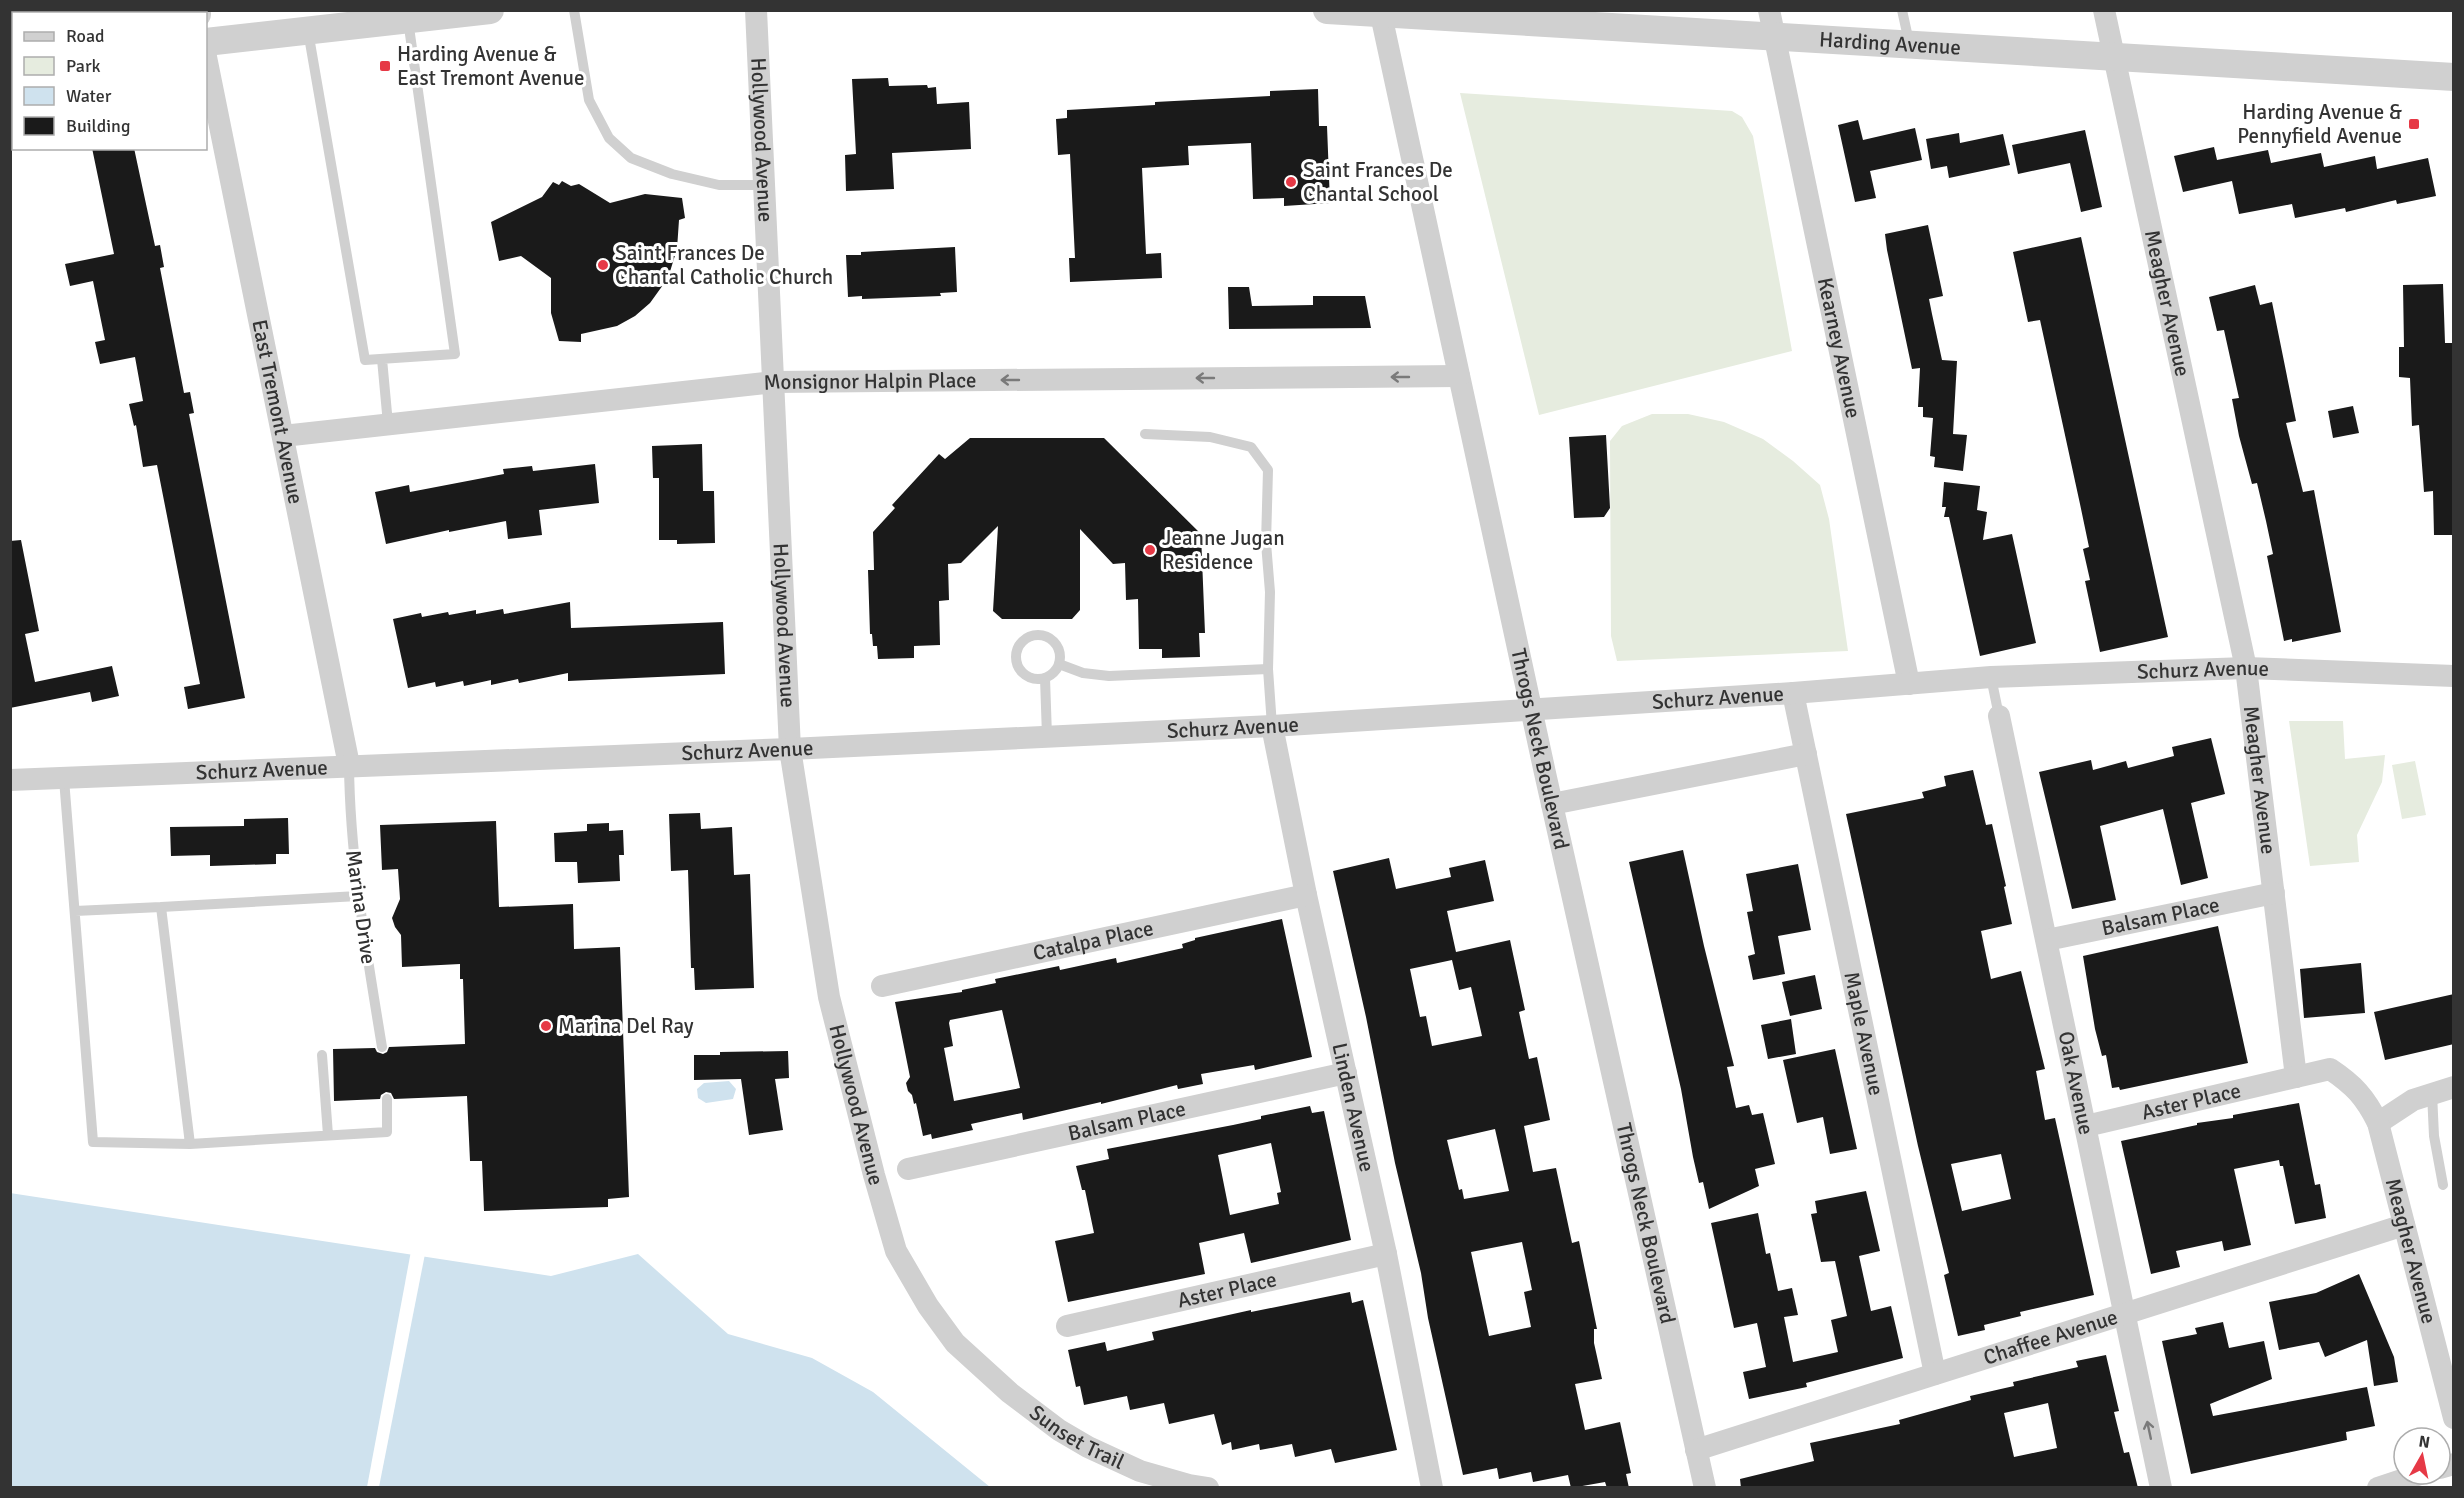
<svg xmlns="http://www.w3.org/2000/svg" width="2464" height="1498" font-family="Signika,sans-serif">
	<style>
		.green { fill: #e6ecdf }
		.water { fill: #cfe2ee }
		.pier { fill: #fff }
		.building { fill: #1a1a1a; fill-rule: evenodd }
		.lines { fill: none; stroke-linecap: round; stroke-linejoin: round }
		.service { stroke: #d0d0d0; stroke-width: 10 }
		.minor { stroke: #d0d0d0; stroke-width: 22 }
		.tertiary { stroke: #d0d0d0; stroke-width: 28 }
		.oneway { stroke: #7a7a7a }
		.poi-dot { fill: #e63946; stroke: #fff; stroke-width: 2 }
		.labels { text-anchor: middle; stroke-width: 6; stroke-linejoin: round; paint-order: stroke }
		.street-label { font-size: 21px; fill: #333; stroke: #fff }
		.poi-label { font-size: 21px; fill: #333; stroke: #fff; text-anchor: start }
	</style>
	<rect width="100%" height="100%" fill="#fff"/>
	<path class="green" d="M 1460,93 L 1732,111 L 1742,117 L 1753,136 L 1792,351 L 1539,415 Z
		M 1652,414 L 1688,414 L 1724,422 L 1763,439 L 1793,461 L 1820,485 L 1829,519 L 1848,651 L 1617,661 L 1611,636 L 1610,441 L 1622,426 Z
		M 2289,721 L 2343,721 L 2345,759 L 2385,755 L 2382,782 L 2357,835 L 2359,862 L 2310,866 Z
		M 2415,761 L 2426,815 L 2402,819 L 2392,765 Z"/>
	<path class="water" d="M 729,1081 L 736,1089 L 733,1099 L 706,1103 L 698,1098 L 697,1089 L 704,1083 Z
		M 10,1193 L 551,1276 L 638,1254 L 728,1334 L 812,1358 L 873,1392 L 990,1487 L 11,1487 Z"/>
	<path class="pier" d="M 411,1251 L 425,1254 L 379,1487 L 367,1487 Z"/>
	<path class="building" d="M 888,78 L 889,86 L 927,85 L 928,88 L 936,87 L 937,104 L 969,102 L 971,149 L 892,153 L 894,189 L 846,191 L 845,155 L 856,154 L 852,79 Z
		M 1318,89 L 1319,126 L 1327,126 L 1330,203 L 1284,206 L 1284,198 L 1253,199 L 1251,143 L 1188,146 L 1189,165 L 1142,168 L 1146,254 L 1161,253 L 1162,278 L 1070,282 L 1069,258 L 1075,258 L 1070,154 L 1058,155 L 1056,119 L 1067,118 L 1067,110 L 1155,105 L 1155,102 L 1270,96 L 1270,91 Z
		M 1858,120 L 1863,140 L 1915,128 L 1922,160 L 1870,171 L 1876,198 L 1855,202 L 1838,125 Z
		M 2085,130 L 2102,207 L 2081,212 L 2070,163 L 2018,174 L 2012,145 Z
		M 1959,133 L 1960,143 L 2003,134 L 2010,165 L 1949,178 L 1947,166 L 1931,169 L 1926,139 Z
		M 2214,147 L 2217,160 L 2268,150 L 2271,163 L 2321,153 L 2324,167 L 2375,156 L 2377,169 L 2428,158 L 2436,196 L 2397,204 L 2396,200 L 2346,212 L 2345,208 L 2295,218 L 2292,204 L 2239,214 L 2232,181 L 2183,192 L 2174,156 Z
		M 92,148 L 134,148 L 155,246 L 160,245 L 164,267 L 160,268 L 184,393 L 190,392 L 194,413 L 189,414 L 245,698 L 188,709 L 184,687 L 200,684 L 157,465 L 143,467 L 136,425 L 134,426 L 129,404 L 143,401 L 135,357 L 100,364 L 95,342 L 105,340 L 93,281 L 70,286 L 65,264 L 114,254 Z
		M 562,181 L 571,186 L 579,184 L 610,203 L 645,194 L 682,198 L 685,218 L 679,220 L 677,249 L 668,278 L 650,303 L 635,316 L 617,326 L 581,334 L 581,342 L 559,341 L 551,313 L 551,278 L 521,256 L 499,261 L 491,222 L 542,197 L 553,182 L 559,185 Z
		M 1928,225 L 1943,296 L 1929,299 L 1932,314 L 1942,360 L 1957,361 L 1953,434 L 1967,435 L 1963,471 L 1934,467 L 1935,457 L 1930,456 L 1933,418 L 1923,417 L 1923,407 L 1918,407 L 1920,368 L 1912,369 L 1887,250 L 1885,234 Z
		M 2081,237 L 2168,637 L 2100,652 L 2085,581 L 2090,580 L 2083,549 L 2089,547 L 2080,504 L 2040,320 L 2028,322 L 2013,252 Z
		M 955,247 L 957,292 L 940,293 L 941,296 L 862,299 L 862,296 L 848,297 L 846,255 L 861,255 L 861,252 Z
		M 2443,284 L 2445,343 L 2454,343 L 2454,535 L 2434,535 L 2433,491 L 2424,492 L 2419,425 L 2412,426 L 2410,378 L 2399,377 L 2399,347 L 2404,347 L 2403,285 Z
		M 2255,285 L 2260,305 L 2272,302 L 2296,421 L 2286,423 L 2303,492 L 2314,490 L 2341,632 L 2292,642 L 2292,639 L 2284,641 L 2267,556 L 2273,554 L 2266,521 L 2257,483 L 2252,484 L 2239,436 L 2232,399 L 2239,398 L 2224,330 L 2217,331 L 2209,297 Z
		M 1228,287 L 1249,287 L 1252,306 L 1313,305 L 1313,296 L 1365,296 L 1371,328 L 1229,329 Z
		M 2353,406 L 2359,433 L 2333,438 L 2328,411 Z
		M 1606,435 L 1610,508 L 1604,517 L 1574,518 L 1569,437 Z
		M 970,438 L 1104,438 L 1201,534 L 1205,633 L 1199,633 L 1200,657 L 1162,658 L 1162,649 L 1139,649 L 1138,599 L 1126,600 L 1125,563 L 1113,564 L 1080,529 L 1080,610 L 1072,619 L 1002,619 L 993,611 L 998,526 L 961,563 L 948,564 L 949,600 L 939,601 L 940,645 L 914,646 L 914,658 L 878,659 L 877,646 L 873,646 L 872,634 L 870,634 L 868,570 L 874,570 L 873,532 L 895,508 L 892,505 L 939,454 L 945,459 Z
		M 702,444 L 703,491 L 714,491 L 715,543 L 677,544 L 677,540 L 659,540 L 659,478 L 653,478 L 652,446 Z
		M 595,464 L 599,503 L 539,510 L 542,535 L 508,539 L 506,521 L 449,532 L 449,530 L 386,544 L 375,492 L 409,485 L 410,492 L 504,474 L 503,469 L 532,466 L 533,471 Z
		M 1944,482 L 1980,486 L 1977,510 L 1987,512 L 1983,540 L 2012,534 L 2036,643 L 1980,656 L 1949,517 L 1944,517 L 1946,507 L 1942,507 Z
		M 21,540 L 39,631 L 25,634 L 35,682 L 112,666 L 119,696 L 92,702 L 90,692 L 10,708 L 10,541 Z
		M 570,602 L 571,628 L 723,622 L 725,674 L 568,681 L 568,673 L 519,683 L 518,679 L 491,685 L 491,680 L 464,686 L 463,681 L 436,687 L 435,682 L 408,688 L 393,619 L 421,613 L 422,617 L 448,612 L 449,615 L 476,610 L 476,614 L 503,609 L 504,614 Z
		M 2211,738 L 2225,794 L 2191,803 L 2208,878 L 2181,885 L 2163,809 L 2100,826 L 2116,900 L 2072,909 L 2039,772 L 2091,760 L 2093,770 L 2126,761 L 2128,768 L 2174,756 L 2172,747 Z
		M 1973,770 L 1986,825 L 1992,824 L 2006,886 L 2004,887 L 2012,924 L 1981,931 L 1991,979 L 2021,971 L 2045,1069 L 2036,1071 L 2045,1120 L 2055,1118 L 2094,1295 L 2020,1312 L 2021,1316 L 1984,1325 L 1985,1330 L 1958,1336 L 1944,1275 L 1949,1273 L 1918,1146 L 1846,814 L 1924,798 L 1922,792 L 1946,786 L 1944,776 ZM 2001,1154 L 2011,1199 L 1962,1211 L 1951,1164 Z
		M 700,813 L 701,829 L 732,827 L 734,875 L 750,874 L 754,988 L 695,990 L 694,968 L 691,968 L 688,870 L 671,871 L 669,814 Z
		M 288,818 L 289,854 L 276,854 L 276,864 L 210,866 L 210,855 L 171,856 L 170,827 L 244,826 L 244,819 Z
		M 496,821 L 499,907 L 573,904 L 574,949 L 620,947 L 629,1197 L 608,1199 L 608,1207 L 484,1211 L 482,1161 L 470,1161 L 467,1096 L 394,1099 L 391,1093 L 386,1092 L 381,1095 L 380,1099 L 334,1101 L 333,1049 L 375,1048 L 377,1052 L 383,1054 L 387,1052 L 389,1047 L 465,1044 L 463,979 L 460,979 L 460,964 L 402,967 L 401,935 L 395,927 L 392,918 L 400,899 L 398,869 L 382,870 L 380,825 Z
		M 609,823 L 609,831 L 623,830 L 624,855 L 619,855 L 620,881 L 578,883 L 577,862 L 555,862 L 554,833 L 587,831 L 587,824 Z
		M 1683,850 L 1704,946 L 1734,1066 L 1727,1067 L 1736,1108 L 1749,1105 L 1752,1115 L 1763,1113 L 1775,1164 L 1755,1169 L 1759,1186 L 1709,1209 L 1703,1182 L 1699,1183 L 1693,1157 L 1681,1089 L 1629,862 Z
		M 1389,858 L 1396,889 L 1451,877 L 1449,868 L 1485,860 L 1494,901 L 1447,911 L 1456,952 L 1510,940 L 1525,1010 L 1519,1012 L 1529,1059 L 1537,1057 L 1550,1120 L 1524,1126 L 1533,1172 L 1556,1168 L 1572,1243 L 1579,1241 L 1597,1329 L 1594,1329 L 1594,1343 L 1602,1379 L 1575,1384 L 1585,1430 L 1620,1422 L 1631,1473 L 1626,1474 L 1629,1488 L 1607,1488 L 1605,1482 L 1571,1488 L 1568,1475 L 1533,1482 L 1531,1472 L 1499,1479 L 1497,1468 L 1463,1475 L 1428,1318 L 1421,1273 L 1395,1163 L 1366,1017 L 1333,871 ZM 1452,960 L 1459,990 L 1471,987 L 1482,1036 L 1432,1046 L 1426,1016 L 1420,1017 L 1410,969 ZM 1495,1129 L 1509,1191 L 1464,1199 L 1462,1189 L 1459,1190 L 1447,1140 ZM 1522,1242 L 1532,1290 L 1524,1292 L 1531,1327 L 1489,1336 L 1471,1252 Z
		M 1798,864 L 1811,930 L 1778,936 L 1785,974 L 1753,980 L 1748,956 L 1755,954 L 1747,912 L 1753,911 L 1746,874 Z
		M 1282,919 L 1312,1057 L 1255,1070 L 1254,1065 L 1201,1074 L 1203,1084 L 1178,1089 L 1177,1085 L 1101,1104 L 1101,1102 L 1023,1120 L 1022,1113 L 971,1124 L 973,1130 L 932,1139 L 931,1134 L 923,1136 L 916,1103 L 914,1104 L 912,1095 L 908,1091 L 906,1083 L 910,1077 L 895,1002 L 962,992 L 962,990 L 996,983 L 995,979 L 1059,966 L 1060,970 L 1116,958 L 1117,963 L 1183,948 L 1182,944 L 1195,940 L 1195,938 ZM 1002,1010 L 1020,1088 L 954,1101 L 944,1048 L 953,1046 L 949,1023 L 950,1020 Z
		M 2218,926 L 2248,1063 L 2120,1090 L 2119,1087 L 2112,1088 L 2106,1055 L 2102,1056 L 2095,1029 L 2083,956 Z
		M 2361,963 L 2365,1013 L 2304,1018 L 2300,969 Z
		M 1815,975 L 1822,1009 L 1790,1016 L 1782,982 Z
		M 2454,994 L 2454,1044 L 2385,1060 L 2374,1012 Z
		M 1791,1019 L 1796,1054 L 1768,1059 L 1761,1025 Z
		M 1835,1049 L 1857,1149 L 1830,1154 L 1823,1117 L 1797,1123 L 1783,1060 Z
		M 788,1051 L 789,1078 L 775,1079 L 783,1130 L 749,1135 L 741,1079 L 694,1080 L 694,1055 L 720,1055 L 720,1052 Z
		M 2299,1103 L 2315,1185 L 2320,1184 L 2326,1218 L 2295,1224 L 2283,1166 L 2280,1166 L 2279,1160 L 2234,1169 L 2251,1245 L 2224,1251 L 2222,1241 L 2176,1251 L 2180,1267 L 2151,1274 L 2121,1141 L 2197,1125 L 2197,1123 L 2233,1118 L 2233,1115 Z
		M 1310,1106 L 1312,1113 L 1324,1111 L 1351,1240 L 1251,1263 L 1244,1233 L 1199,1243 L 1205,1274 L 1068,1302 L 1055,1241 L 1094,1233 L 1085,1190 L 1082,1190 L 1076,1166 L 1109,1159 L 1107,1149 L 1233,1125 L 1261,1119 L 1261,1116 ZM 1271,1143 L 1281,1192 L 1277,1193 L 1279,1204 L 1230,1215 L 1218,1155 Z
		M 1866,1191 L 1880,1251 L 1859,1256 L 1871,1311 L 1891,1306 L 1903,1358 L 1806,1383 L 1807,1387 L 1749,1399 L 1743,1372 L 1766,1367 L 1757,1323 L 1734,1328 L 1711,1223 L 1758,1213 L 1766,1254 L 1770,1253 L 1778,1291 L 1792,1288 L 1798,1315 L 1784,1317 L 1793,1362 L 1838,1352 L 1831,1320 L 1847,1316 L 1835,1261 L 1821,1262 L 1811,1214 L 1817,1213 L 1815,1201 Z
		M 2359,1274 L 2394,1357 L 2398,1382 L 2374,1386 L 2367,1340 L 2325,1357 L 2319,1342 L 2279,1350 L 2269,1302 L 2316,1293 Z
		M 1350,1292 L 1352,1303 L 1363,1300 L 1397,1450 L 1335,1463 L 1331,1449 L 1295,1457 L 1292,1444 L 1260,1450 L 1259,1444 L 1232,1450 L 1231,1442 L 1222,1445 L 1214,1414 L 1169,1424 L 1164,1403 L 1130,1410 L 1127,1396 L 1084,1405 L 1080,1386 L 1076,1387 L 1068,1350 L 1105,1342 L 1107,1351 L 1154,1340 L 1152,1332 L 1251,1310 L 1251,1312 Z
		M 2223,1322 L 2229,1348 L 2264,1341 L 2272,1379 L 2210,1404 L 2213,1416 L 2367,1387 L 2375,1426 L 2346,1432 L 2347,1440 L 2191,1474 L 2162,1341 L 2197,1334 L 2195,1328 Z
		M 2106,1355 L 2119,1411 L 2114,1412 L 2124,1453 L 2129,1452 L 2138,1488 L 1741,1488 L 1740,1479 L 1814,1461 L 1810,1443 L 1900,1424 L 1899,1420 L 1971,1400 L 1970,1396 L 2014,1386 L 2013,1382 L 2078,1367 L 2076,1361 ZM 2048,1403 L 2057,1448 L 2014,1457 L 2004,1413 Z"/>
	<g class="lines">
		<path class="service" d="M 574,10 L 589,100 L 609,138 L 631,158 L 672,174 L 719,185 L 764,185
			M 1902,10 L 1909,42
			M 308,31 L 365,360 L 455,354 L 408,20
			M 382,359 L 388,424
			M 1145,434 L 1210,437 L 1251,447 L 1268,470 L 1266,543 L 1270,592 L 1268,669 L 1272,726
			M1016 657a22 22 0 1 1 44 0a22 22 0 1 1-44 0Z
			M 1059,664 L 1083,673 L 1109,676 L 1268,669
			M 1991,677 L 1999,716
			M 1045,678 L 1047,736
			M 349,765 C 350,861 367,954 382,1047
			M 64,779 L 93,1142 L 190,1144
			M 358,896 L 161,907 L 190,1144 L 387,1132 L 387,1099
			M 75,911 L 161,907
			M 322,1055 L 328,1135
			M 2432,1093 L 2434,1136 L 2443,1185"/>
		<g class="minor">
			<path id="s1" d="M 756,10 L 790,749 L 829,997 L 874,1175 L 896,1251 L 928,1306 L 955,1343 L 1010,1393 L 1059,1430 L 1088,1447 L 1140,1471 L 1189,1485 L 1208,1488"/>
			<path id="s2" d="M 1380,10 L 1545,773 L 1705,1488"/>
			<path id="s3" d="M 1769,10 L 1909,684"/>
			<path id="s4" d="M 2104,10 L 2246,668 L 2296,1077"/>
			<path id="s5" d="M 206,57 L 349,765"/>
			<path id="s6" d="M 283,436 L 774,382 L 1459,376"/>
			<path id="s7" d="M 1793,693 L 1935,1374"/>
			<path id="s8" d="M 1999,716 L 2161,1488"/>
			<path id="s9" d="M 1272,726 L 1306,895 L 1386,1254 L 1432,1488"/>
			<path id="s10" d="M 10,780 L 790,749 L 1272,726 L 1793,693 L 1991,677 L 2246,668 L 2454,676"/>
			<path d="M 1552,804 L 1806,754"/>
			<path id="s11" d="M 2047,940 L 2274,893"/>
			<path id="s12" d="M 882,986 L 1306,895"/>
			<path d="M 2378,1123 L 2413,1100 L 2454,1087"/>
			<path id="s13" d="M 2086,1126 L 2330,1069 C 2354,1085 2365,1097 2378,1123 L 2454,1418"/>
			<path id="s14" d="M 908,1169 L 1346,1073"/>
			<path id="s15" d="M 1067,1326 L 1386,1254"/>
			<path id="s16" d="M 1696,1450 L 2404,1225"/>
			<path d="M 2440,1468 L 2454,1464"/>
			<path d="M 2378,1488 L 2420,1474"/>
		</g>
		<g class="tertiary">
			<path d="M 196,10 L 197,14"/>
			<path id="s17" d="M 1327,10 L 2454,77"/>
			<path d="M 206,42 L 490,10"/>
			<path d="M 10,64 L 14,63"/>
		</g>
	</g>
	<defs><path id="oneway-shaft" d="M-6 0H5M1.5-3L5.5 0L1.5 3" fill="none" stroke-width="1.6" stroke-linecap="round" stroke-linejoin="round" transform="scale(1.5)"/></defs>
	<g class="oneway">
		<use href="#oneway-shaft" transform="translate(1400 377) rotate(180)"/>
		<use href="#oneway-shaft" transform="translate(1205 378) rotate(180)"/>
		<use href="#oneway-shaft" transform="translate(1010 380) rotate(180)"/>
		<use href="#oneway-shaft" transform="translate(2149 1430) rotate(-102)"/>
	</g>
	<g class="poi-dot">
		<rect x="379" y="60" width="12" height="12" rx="3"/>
		<rect x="2408" y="118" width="12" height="12" rx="3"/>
		<circle cx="1291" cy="182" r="6"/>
		<circle cx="603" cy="265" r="6"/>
		<circle cx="1150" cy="550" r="6"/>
		<circle cx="546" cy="1026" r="6"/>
	</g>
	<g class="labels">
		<g class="street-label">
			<text dy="7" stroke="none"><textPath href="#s17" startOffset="564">Harding Avenue</textPath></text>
			<text dy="7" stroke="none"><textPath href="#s1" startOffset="130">Hollywood Avenue</textPath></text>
			<text dy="7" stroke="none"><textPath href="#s4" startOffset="300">Meagher Avenue</textPath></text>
			<text dy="7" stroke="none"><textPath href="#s3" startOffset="345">Kearney Avenue</textPath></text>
			<text dy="7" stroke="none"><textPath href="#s6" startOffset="590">Monsignor Halpin Place</textPath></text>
			<text dy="7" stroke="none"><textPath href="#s5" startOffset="362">East Tremont Avenue</textPath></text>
			<text dy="7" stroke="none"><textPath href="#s1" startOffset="616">Hollywood Avenue</textPath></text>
			<text dy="7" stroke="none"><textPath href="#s10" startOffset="2196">Schurz Avenue</textPath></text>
			<text dy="7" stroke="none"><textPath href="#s10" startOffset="1710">Schurz Avenue</textPath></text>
			<text dy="7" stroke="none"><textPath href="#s10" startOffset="1224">Schurz Avenue</textPath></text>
			<text dy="7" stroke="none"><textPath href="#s2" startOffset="756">Throgs Neck Boulevard</textPath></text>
			<text dy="7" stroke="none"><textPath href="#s10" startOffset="738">Schurz Avenue</textPath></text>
			<text dy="7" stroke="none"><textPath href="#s10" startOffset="252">Schurz Avenue</textPath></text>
			<text dy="7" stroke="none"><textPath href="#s4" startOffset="786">Meagher Avenue</textPath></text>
			<text transform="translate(361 907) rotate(82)" y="7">Marina Drive</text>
			<text dy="7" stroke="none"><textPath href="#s11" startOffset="116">Balsam Place</textPath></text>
			<text dy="7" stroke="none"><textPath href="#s12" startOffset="216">Catalpa Place</textPath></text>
			<text dy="7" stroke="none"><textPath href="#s7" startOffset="348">Maple Avenue</textPath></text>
			<text dy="7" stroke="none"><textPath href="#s8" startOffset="375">Oak Avenue</textPath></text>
			<text dy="7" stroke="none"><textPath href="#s13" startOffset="108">Aster Place</textPath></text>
			<text dy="7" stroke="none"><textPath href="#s1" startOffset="1102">Hollywood Avenue</textPath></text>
			<text dy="7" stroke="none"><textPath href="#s9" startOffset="390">Linden Avenue</textPath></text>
			<text dy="7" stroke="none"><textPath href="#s14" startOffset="224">Balsam Place</textPath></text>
			<text dy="7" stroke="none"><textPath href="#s2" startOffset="1242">Throgs Neck Boulevard</textPath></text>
			<text dy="7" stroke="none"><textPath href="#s13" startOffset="456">Meagher Avenue</textPath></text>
			<text dy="7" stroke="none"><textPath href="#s15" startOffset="164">Aster Place</textPath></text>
			<text dy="7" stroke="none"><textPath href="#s16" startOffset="372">Chaffee Avenue</textPath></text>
			<text dy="7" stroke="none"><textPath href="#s1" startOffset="1518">Sunset Trail</textPath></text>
		</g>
		<g class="poi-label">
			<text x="397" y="61">Harding Avenue &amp;<tspan x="397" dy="24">East Tremont Avenue</tspan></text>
			<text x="2402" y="119" text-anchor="end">Harding Avenue &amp;<tspan x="2402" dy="24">Pennyfield Avenue</tspan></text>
			<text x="1303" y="177">Saint Frances De<tspan x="1303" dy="24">Chantal School</tspan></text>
			<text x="615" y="260">Saint Frances De<tspan x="615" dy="24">Chantal Catholic Church</tspan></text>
			<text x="1162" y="545">Jeanne Jugan<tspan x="1162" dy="24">Residence</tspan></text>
			<text x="558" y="1033">Marina Del Ray</text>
		</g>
	</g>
	<rect width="2464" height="1498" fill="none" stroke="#333333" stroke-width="24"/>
	<rect x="12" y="12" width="195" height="138" fill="#ffffff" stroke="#adadad" stroke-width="1.5"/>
	<rect x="24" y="32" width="30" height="9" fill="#d0d0d0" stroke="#adadad" stroke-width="1.5"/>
	<text x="66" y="42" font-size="18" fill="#333333">Road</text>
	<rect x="24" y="57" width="30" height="18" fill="#e6ecdf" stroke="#adadad" stroke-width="1.5"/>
	<text x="66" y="72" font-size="18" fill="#333333">Park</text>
	<rect x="24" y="87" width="30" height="18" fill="#cfe2ee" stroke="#adadad" stroke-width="1.5"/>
	<text x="66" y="102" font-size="18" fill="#333333">Water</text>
	<rect x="24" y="117" width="30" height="18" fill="#1a1a1a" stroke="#adadad" stroke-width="1.5"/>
	<text x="66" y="132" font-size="18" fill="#333333">Building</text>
	<g transform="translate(2422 1456) rotate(9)"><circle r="28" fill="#ffffff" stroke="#adadad" stroke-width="1.5"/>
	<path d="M0-4.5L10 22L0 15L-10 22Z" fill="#e63946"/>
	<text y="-9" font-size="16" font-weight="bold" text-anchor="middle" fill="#333333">N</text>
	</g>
</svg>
